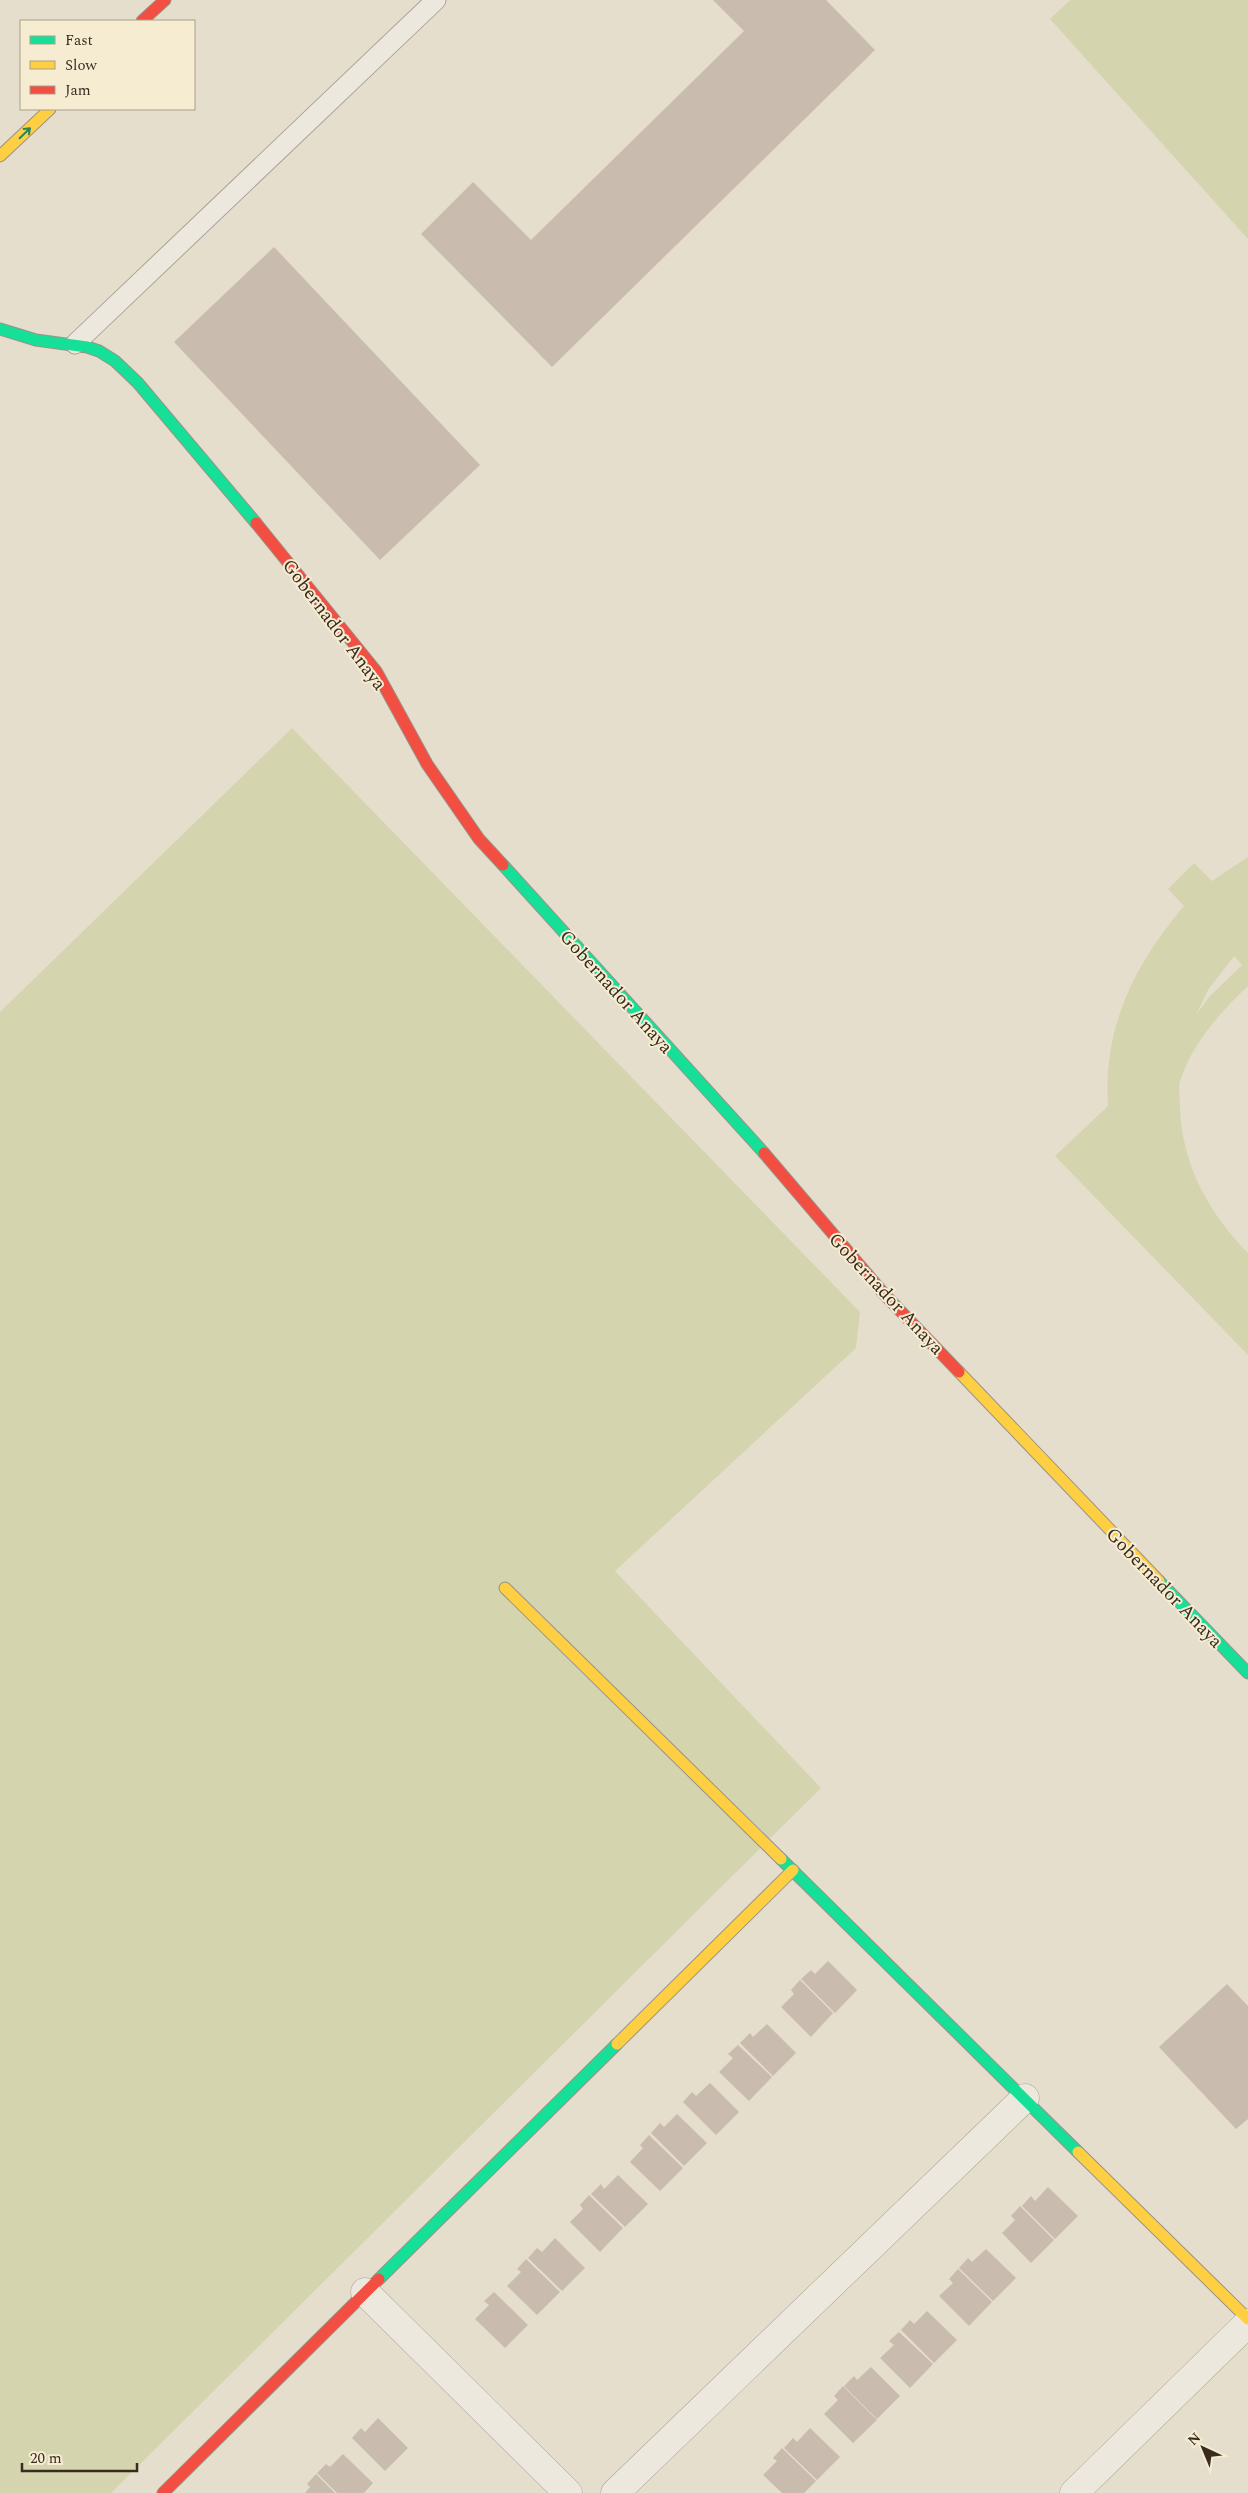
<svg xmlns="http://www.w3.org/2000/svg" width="1248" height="2493" font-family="Spectral,serif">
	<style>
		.green { fill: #d4d5af; fill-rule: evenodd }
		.building { fill: #c9bcae }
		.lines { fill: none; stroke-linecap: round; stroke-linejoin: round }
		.lane-casing { stroke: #aaa396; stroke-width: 21 }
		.street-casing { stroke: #aaa396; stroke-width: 29 }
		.fast-casing { stroke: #9a9286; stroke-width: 13 }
		.slow-casing { stroke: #9a9286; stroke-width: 13 }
		.jam-casing { stroke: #9a9286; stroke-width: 13 }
		.lane { stroke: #ede8de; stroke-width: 19 }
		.street { stroke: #ede8de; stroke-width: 28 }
		.fast { stroke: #16e098; stroke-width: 11 }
		.slow { stroke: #ffcf43; stroke-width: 11 }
		.jam { stroke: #f24e42; stroke-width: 11 }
		.oneway { stroke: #28865b }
		.labels { text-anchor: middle; stroke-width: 4; stroke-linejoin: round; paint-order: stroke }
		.street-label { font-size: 19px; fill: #392b1e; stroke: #f6ecd2 }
	</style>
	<rect width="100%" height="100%" fill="#e5decd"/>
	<path class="green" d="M 1070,0 L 1248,0 L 1248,239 L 1050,19 Z
		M 292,728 L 860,1312 L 856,1348 L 615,1571 L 821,1788 L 111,2493 L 0,2493 L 0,1012 Z
		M 1248,857 L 1248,986 C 1219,1014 1193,1042 1180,1081 C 1178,1089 1180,1099 1180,1108 C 1182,1165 1209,1213 1248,1253 L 1248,1355 L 1055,1156 L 1108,1106 C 1103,1027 1134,965 1184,906 L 1168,889 L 1194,863 L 1212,881 ZM 1234,956 L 1242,965 L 1209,997 L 1196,1015 L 1208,990 Z"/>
	<path class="building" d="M 713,0 L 826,0 L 875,50 L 552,367 L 421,234 L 473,182 L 531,240 L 744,31 Z
		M 274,247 L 480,465 L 380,560 L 174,342 Z
		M 828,1961 L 857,1990 L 835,2013 L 801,1979 L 811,1970 L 815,1974 Z
		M 800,1980 L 833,2013 L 811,2037 L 781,2007 L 794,1994 L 791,1990 Z
		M 1227,1984 L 1248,2006 L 1248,2119 L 1236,2129 L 1159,2047 Z
		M 767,2024 L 796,2053 L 773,2076 L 740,2043 L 750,2033 L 753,2037 Z
		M 738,2045 L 772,2077 L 749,2101 L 719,2072 L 733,2058 L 728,2054 Z
		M 710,2083 L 739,2112 L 716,2135 L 683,2102 L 692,2092 L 696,2096 Z
		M 677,2114 L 707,2143 L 684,2166 L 651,2133 L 660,2123 L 664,2127 Z
		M 649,2135 L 683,2168 L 660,2191 L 630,2162 L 643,2148 L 640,2145 Z
		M 618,2175 L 648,2204 L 625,2227 L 591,2194 L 601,2184 L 604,2189 Z
		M 1048,2187 L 1078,2216 L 1055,2239 L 1022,2206 L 1031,2196 L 1035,2201 Z
		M 589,2195 L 623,2228 L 600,2252 L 570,2222 L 583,2209 L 580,2205 Z
		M 1020,2206 L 1054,2240 L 1031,2263 L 1002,2233 L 1015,2220 L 1011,2216 Z
		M 555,2238 L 585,2268 L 562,2291 L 528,2258 L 537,2248 L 542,2252 Z
		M 986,2249 L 1016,2278 L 993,2301 L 959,2268 L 968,2258 L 972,2262 Z
		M 526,2259 L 560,2292 L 537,2315 L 507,2286 L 521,2272 L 517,2269 Z
		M 958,2269 L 992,2302 L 969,2326 L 939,2296 L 953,2283 L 949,2279 Z
		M 494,2292 L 528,2325 L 505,2348 L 475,2319 L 489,2305 L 484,2301 Z
		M 927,2311 L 957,2340 L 934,2363 L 901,2330 L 910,2320 L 914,2324 Z
		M 899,2332 L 933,2364 L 910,2388 L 880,2358 L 894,2345 L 889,2341 Z
		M 871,2367 L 900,2396 L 877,2419 L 844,2386 L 854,2376 L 857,2380 Z
		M 843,2386 L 877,2420 L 853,2443 L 824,2414 L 838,2400 L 834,2396 Z
		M 378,2418 L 408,2448 L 385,2471 L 352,2438 L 361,2428 L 365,2432 Z
		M 810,2428 L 840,2457 L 817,2480 L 784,2448 L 793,2438 L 797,2442 Z
		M 782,2448 L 816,2481 L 804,2493 L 782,2493 L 763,2475 L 777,2461 L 773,2458 Z
		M 343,2454 L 373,2483 L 364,2493 L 337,2493 L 317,2473 L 326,2464 L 330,2467 Z
		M 316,2474 L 335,2493 L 305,2493 L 310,2487 L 307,2484 Z"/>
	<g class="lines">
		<defs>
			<path id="lane" d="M 75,344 L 436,0"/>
			<path id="street" d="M 365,2292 L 568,2493
				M 615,2493 L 1025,2098
				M 1074,2493 L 1248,2323"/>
			<path id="fast" d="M 0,329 L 36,340 L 87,347 L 99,351 L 115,361 L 138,383 L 256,523
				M 503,865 L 764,1153
				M 1159,1581 L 1248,1673
				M 781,1859 L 1078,2152
				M 379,2279 L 617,2044"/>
			<path id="slow" d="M 0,156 L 50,109
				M 959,1372 L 1159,1581
				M 505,1588 L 781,1859
				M 617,2044 L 793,1870
				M 1078,2152 L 1248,2319"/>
			<path id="jam" d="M 142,21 L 165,0
				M 256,523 L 376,671 L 427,764 L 479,839 L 503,865
				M 764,1153 L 885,1295 L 959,1372
				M 163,2493 L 379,2279"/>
		</defs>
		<use href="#lane" class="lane-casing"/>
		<use href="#street" class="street-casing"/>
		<use href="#fast" class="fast-casing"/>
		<use href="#slow" class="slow-casing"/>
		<use href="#jam" class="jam-casing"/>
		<use href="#lane" class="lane"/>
		<use href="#street" class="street"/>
		<use href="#fast" class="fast"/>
		<use href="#slow" class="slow"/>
		<use href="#jam" class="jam"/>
	</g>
	<defs><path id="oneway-shaft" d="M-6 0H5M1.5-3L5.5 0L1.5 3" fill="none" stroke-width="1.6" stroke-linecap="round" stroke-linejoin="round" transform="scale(1.25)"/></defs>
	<use class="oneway" href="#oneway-shaft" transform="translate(25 133) rotate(-44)"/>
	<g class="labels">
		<g class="street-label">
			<text transform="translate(335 624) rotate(53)" y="7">Gobernador Anaya</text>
			<text transform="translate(617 991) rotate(48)" y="7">Gobernador Anaya</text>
			<text transform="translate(887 1293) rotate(47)" y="7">Gobernador Anaya</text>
			<text transform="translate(1165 1587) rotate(46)" y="7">Gobernador Anaya</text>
		</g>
	</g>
	<rect x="20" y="20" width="175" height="90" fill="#f6ecd2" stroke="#aa9f8a"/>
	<rect x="30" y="36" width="25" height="8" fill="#16e098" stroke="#aa9f8a"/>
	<text x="65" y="45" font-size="15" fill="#392b1e">Fast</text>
	<rect x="30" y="61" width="25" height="8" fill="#ffcf43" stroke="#aa9f8a"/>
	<text x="65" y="70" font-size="15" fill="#392b1e">Slow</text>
	<rect x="30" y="86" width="25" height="8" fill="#f24e42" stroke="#aa9f8a"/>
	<text x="65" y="95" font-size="15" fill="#392b1e">Jam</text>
	<g transform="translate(1203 2448) rotate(316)" stroke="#f6ecd2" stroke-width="4" paint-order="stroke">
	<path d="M0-4L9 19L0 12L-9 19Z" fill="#392b1e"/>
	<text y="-8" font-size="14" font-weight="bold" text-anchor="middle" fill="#392b1e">N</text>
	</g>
	<path d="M22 2463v8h115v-8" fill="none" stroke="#392b1e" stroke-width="2.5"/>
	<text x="30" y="2463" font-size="15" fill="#392b1e" stroke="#f6ecd2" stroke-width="4" paint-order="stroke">20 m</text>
</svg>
